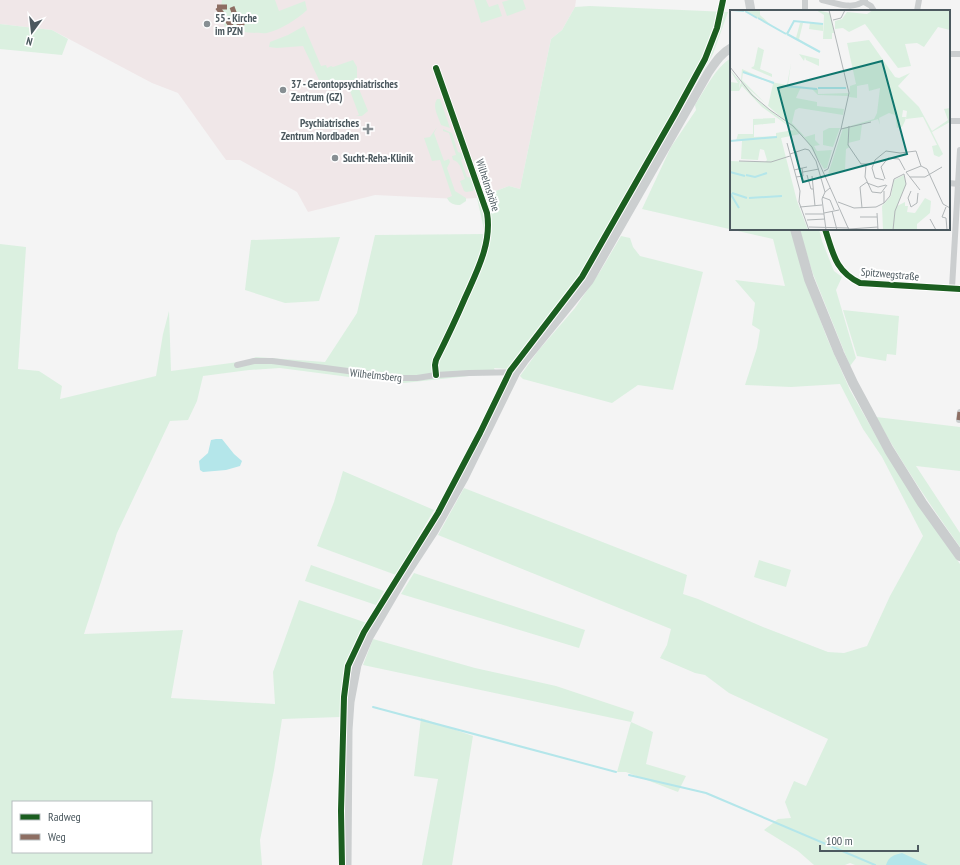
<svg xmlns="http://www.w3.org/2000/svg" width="960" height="865" font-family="'PT Sans Narrow',sans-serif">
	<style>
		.medical { fill: #f0e7e8 }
		.green { fill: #dbf0e0; fill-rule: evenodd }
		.water { fill: #b4e6ea }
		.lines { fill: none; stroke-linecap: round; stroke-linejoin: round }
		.stream { stroke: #b4e6ea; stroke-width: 2 }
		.minor { stroke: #cbcecf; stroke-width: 6 }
		.secondary { stroke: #cccfd0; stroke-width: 9 }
		.primary { stroke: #cacdce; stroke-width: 10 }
		.quiet { stroke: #8d6e63; stroke-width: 5; stroke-dasharray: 10 5; stroke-linecap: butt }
		.cycleway-casing { stroke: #fff; stroke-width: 8 }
		.cycleway { stroke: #1b5e20; stroke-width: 6 }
		.poi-dot { fill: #878f93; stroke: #fff; stroke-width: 1.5 }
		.labels { text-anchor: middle; stroke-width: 4; stroke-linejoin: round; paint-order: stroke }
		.poi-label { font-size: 11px; font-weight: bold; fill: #4c595f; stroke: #fff; text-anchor: start }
		.street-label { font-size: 11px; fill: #4c595f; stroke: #fff }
		.inset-river { fill: none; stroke: #b4e6ea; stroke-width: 2 }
		.inset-road { fill: none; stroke: #b1b6b8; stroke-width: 1 }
		.view { fill: #0f766e; fill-opacity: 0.15; stroke: #0f766e; stroke-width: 2 }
		.inset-edge { fill: none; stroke: #4c595f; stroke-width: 2 }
	</style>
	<rect width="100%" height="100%" fill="#f4f4f4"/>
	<path class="medical" d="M 0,0 L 576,0 L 575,7 L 562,30 L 551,39 L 520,189 L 509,186 L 477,198 L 458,199 L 375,195 L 308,212 L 297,192 L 240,160 L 226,160 L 178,93 L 152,83 L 52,30 L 0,24 Z"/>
	<path class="green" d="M 222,0 L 275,0 L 279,11 L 305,1 L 307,10 C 296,20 282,29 267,33 C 260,34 236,31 227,31 L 220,16 Z
		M 474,0 L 486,0 L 489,7 L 498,4 L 502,16 L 481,23 Z
		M 509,0 L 523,0 L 526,9 L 507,16 L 502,2 Z
		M 590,6 L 728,12 L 713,54 L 622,214 L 580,282 L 509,369 L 494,368 L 497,375 L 478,375 L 404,383 L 357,378 L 280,368 L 249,370 L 203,376 L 197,401 L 188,420 L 170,421 L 117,533 L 84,634 L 183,630 L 171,698 L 275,704 L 273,672 L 299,600 L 367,623 L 344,667 L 340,717 L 282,719 L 274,770 L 260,840 L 262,865 L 0,865 L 0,244 L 26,247 L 18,369 L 39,371 L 62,386 L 60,399 L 156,376 L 163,334 L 169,311 L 171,371 L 246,361 L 256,357 L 325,362 L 357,313 L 375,235 L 485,234 L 477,198 L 509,186 L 520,189 L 551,39 L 562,30 L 575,7 ZM 13,802 L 151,802 L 151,852 L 13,852 Z
		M 0,24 L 52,30 L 68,39 L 62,55 L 0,49 Z
		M 304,26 L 321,66 L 326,65 L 327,68 L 331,66 L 333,67 L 353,60 L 357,67 L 357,84 L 368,111 L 362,116 L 356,116 L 359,115 L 347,83 L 319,80 L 303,46 L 277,48 L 269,47 L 270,42 L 288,35 Z
		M 731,58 L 731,229 L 791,229 L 810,293 L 827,338 L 850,390 L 884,450 L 930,521 L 960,564 L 960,865 L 855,865 L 850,863 L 845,865 L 814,865 L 798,851 L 764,830 L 778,819 L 791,818 L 785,802 L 794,781 L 806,786 L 828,739 L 729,693 L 705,675 L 695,673 L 660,658 L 667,645 L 671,629 L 438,535 L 464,488 L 687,575 L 683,594 L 698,599 L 763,627 L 828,652 L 844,653 L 867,646 L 890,596 L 923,536 L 882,457 L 863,429 L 840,384 L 791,387 L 745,385 L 757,348 L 760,330 L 752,325 L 755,303 L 735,280 L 785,286 L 773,239 L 642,209 L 671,147 L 696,110 L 695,105 C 705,90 715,68 731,58 Z
		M 437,99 L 440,99 L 450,128 L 441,125 C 438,116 432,107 437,99 Z
		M 437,127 L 434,133 L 444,161 L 449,159 L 450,162 L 447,168 L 455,191 L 466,198 L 466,201 L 460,205 C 454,205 450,204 447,198 L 452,196 L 440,160 L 432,161 L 424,138 L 430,137 Z
		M 443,129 L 452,133 L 458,152 L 464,154 L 465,159 L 461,160 L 467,177 L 473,178 L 475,184 L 473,191 L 466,192 L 464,191 L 460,181 L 465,179 C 462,172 461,162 453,160 L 452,156 L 456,155 L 449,133 L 443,131 Z
		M 799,229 L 819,229 L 822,241 L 834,271 L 842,277 L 836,290 L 856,358 L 850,366 L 813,274 Z
		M 621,236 L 630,238 L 633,247 L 640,256 L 703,272 L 673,390 L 638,385 L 612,403 L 523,379 L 520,376 L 538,351 L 575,308 L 601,270 Z
		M 340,237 L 319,301 L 285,303 L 245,290 L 251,240 Z
		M 843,310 L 899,316 L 896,355 L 887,354 L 886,361 L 857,356 Z
		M 876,417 L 960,427 L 960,471 L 916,466 L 960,533 L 960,547 C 930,505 901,462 876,417 Z
		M 343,471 L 434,510 L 396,575 L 317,546 L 334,502 Z
		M 759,560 L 791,570 L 786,587 L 754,577 Z
		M 311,565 L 384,591 L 376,605 L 305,581 Z
		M 414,573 L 585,630 L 579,648 L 401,594 Z
		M 373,639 L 475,668 L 556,686 L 634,712 L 631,722 L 653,732 L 646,764 L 686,776 L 678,792 L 626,772 L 617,772 L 631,722 L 363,665 Z
		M 421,718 L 473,736 L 452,865 L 422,865 L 438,779 L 414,776 Z"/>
	<path class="water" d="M 216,439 L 222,439 L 234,454 L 242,461 L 240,466 L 226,470 L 203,472 L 200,470 L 199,461 L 208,453 L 211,440 Z
		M 902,853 L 928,865 L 886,865 C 889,856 894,855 902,853 Z"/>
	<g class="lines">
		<path class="stream" d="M 373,707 L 616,772
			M 629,775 L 706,793 L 875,865"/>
		<path class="minor" d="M 805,0 L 805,11
			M 822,0 C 836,3 854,11 865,0
			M 864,2 L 871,6 L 874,11
			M 917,11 L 919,0
			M 949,54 L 960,54
			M 949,121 L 960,121
			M 949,183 L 958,184
			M 825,229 C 833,253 835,271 860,283 L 960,289
			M 952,288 L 960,150
			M 237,365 L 254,361 L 272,361 L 401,378 L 417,378 L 436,375 L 469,373 L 516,372
			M 436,375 L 435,365 L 436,360 C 446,340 456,319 465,298 C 477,271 492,243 487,213 L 436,68
			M 959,420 L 960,412"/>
		<path class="secondary" d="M 749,0 L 751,11
			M 347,865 L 348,730 L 350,702 L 357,665 L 369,637 L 404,577 L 434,531 L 464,478 L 516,372 L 524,361 L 589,281 L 708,73 C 715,63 720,54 731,48"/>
		<path class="primary" d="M 795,229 L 809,279 L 839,353 L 853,383 L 889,450 L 922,503 L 960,556"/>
		<path class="quiet" d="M 217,7 L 232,7 L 235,15 L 242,24 L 237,27 L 232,27 Z
			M 959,420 L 960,412"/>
		<defs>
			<path id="cycleway" d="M 825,229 C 833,253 835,271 860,283 L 960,289
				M 436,375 L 435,365 L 436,360 C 446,340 456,319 465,298 C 477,271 492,243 487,213 L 436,68
				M 342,865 L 341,811 L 344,697 L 348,666 L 364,632 L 438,513 L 480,433 L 510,371 L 582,277 L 675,114 L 705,59 L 717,28 L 723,0"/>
		</defs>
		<use href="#cycleway" class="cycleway-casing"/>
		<use href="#cycleway" class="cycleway"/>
	</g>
	<g class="poi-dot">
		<circle cx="207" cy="24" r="4"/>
		<circle cx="283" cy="90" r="4"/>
		<path d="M366 123h4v4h4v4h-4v4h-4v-4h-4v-4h4z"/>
		<circle cx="335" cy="158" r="4"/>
	</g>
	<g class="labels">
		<g class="poi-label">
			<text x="215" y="22">55 - Kirche<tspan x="215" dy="13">im PZN</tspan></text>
			<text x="291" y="88">37 - Gerontopsychiatrisches<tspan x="291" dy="13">Zentrum (GZ)</tspan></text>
			<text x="359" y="127" text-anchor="end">Psychiatrisches<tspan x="359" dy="13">Zentrum Nordbaden</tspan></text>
			<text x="343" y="162">Sucht-Reha-Klinik</text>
		</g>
		<g class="street-label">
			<text transform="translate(488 185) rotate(72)" y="4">Wilhelmshöhe</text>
			<text transform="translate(890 274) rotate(5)" y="4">Spitzwegstraße</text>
			<text transform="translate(376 375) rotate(6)" y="4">Wilhelmsberg</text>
		</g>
	</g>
	<g transform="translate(730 10)">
		<rect width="220" height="220" fill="#f4f4f4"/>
		<path d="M 86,0 L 100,3 L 104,23 L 102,23 L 102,29 L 93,29 L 94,5 ZM 143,0 L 220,0 L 220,20 L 208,17 L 194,37 L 187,33 L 175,34 L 181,56 L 168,58 L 135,14 L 119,22 L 113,18 L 105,19 L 105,11 L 112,9 L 117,2 L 137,4 ZM 0,1 L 30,1 L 30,5 L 42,16 L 56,23 L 64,13 L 58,24 L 66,28 L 70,13 L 73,13 L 69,29 L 90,43 L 14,1 ZM 80,13 L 93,14 L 93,21 L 79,19 ZM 139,30 L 165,67 L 169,68 L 180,63 L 168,76 L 189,97 L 202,121 L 218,110 L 214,99 L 220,98 L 220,112 L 202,122 L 213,144 L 209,147 L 204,145 L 202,136 L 207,135 L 193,107 L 176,109 L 177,101 L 173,100 L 172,107 L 176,107 L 175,111 L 172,117 L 167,118 L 165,105 L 159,103 L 149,108 L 150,115 L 148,109 L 132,114 L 130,130 L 118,133 L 120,137 L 116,139 L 115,160 L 98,164 L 113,118 L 144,109 L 147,103 L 150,78 L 139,81 L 138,74 L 127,76 L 127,88 L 119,87 L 120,76 L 126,74 L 117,33 ZM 28,37 L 34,40 L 30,59 L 42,64 L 42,67 L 21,58 L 24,56 ZM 69,44 L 89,49 L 89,56 L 76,50 L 75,47 L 74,51 ZM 61,53 L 58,75 L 71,77 L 66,88 L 87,92 L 87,96 L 114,99 L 113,105 L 69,98 L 65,100 L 62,113 L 75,127 L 85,124 L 85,130 L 90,135 L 84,136 L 87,141 L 102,140 L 97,158 L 94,159 L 74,127 L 31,93 L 11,71 L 12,59 L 41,72 L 57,75 ZM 13,62 L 43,74 L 38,96 L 12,70 ZM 0,60 L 10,71 L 9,79 L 11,72 L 70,124 L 51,128 L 67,191 L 78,220 L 1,220 L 0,151 L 35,152 L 37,150 L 34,140 L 30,139 L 28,150 L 11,149 L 12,131 L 6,131 L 8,124 L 23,124 L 23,109 L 45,108 L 45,113 L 24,115 L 24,127 L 46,126 L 46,123 L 64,120 L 32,97 L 12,76 L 9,81 L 0,81 L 0,72 L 8,73 ZM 81,78 L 88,79 L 88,84 L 119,83 L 118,86 L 88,85 ZM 99,118 L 110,118 L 103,137 L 93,135 L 93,121 ZM 174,165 L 176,174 L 167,196 L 175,192 L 175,196 L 178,196 L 177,202 L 185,203 L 195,188 L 201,191 L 200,203 L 187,214 L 187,220 L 153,220 L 152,196 L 161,186 L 164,170 Z" fill="#dbf0e0" fill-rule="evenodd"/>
		<path class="inset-river" d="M 2,0 L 14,1M 15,1 L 27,8M 28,8 L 56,24M 57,24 L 64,11 L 93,14M 57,24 L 90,42M 13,62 L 44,73M 55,76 L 87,79M 88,78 L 116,78M 0,131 L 47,127M 0,162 L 15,166M 16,165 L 25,167 L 37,163M 0,183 L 9,198M 2,183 L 17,188M 19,188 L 52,186"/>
		<path class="inset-road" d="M 103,10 L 111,8 L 115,0M 0,57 L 22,85 L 40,100M 40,100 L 63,116 L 82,137 L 119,220M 119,116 L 118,135 L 131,154 L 142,154M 111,119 L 141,112M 61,127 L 64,141M 57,133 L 70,181 L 69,192 L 79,220M 66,141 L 70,159M 60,144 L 75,139 L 79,140 L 86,151 L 95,182M 9,151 L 41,152 L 60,146M 136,155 L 135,167 L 142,182 L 151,183 L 157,175M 191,156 L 197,159 L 213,194 L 220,198M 64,160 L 77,157M 94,161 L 98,159 L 111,119 L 119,83 L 99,0M 73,162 L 89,159M 77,165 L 81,179 L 83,179M 82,166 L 85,196M 66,167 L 73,166 L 72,158M 180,167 L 195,167 L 212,157M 155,169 L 151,157 L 158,148 L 169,149 L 175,160M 154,170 L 145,168 L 142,158 L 145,150 L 156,141 L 170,143 L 186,141 L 191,156M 137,173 L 148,177 L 156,175M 190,180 L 176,162 L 191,156M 181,181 L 178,188 L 181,197 L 187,193 L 188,183M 92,187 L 100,190 L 104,200M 108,192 L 124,198 L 146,197 L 154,193 L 154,181M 154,193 L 160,186 L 164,169 L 174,164 L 176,174 L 165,201 L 163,220M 70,197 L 92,195M 216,197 L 212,207 L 216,208 L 217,220M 132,198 L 130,177 L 137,172M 102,201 L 107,220M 94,203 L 109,200M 147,203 L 148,220M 75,204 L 94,204M 130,207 L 147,207M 200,209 L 206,220M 77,210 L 95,209M 79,217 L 119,218M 119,219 L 148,217M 96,220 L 92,189 L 95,182 L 100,178"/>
		<path class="view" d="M 152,51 L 177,144 L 73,172 L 48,78 Z"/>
		<rect width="220" height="220" class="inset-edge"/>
	</g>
	<rect x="12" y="801" width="140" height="52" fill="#ffffff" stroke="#b7bdbf"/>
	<rect x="20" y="814" width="20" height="6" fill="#1b5e20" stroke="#b7bdbf"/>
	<text x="48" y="821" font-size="12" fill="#4c595f">Radweg</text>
	<rect x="20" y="834" width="20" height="6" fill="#8d6e63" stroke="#b7bdbf"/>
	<text x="48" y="841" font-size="12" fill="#4c595f">Weg</text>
	<g transform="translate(32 32) rotate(195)" stroke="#ffffff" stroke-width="3" paint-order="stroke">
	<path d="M0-3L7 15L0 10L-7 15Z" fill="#4c595f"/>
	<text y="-6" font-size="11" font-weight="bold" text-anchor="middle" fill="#4c595f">N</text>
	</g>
	<path d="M820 845v6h98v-6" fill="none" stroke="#4c595f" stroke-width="2"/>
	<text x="826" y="845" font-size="12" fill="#4c595f" stroke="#ffffff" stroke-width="3" paint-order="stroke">100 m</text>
</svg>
